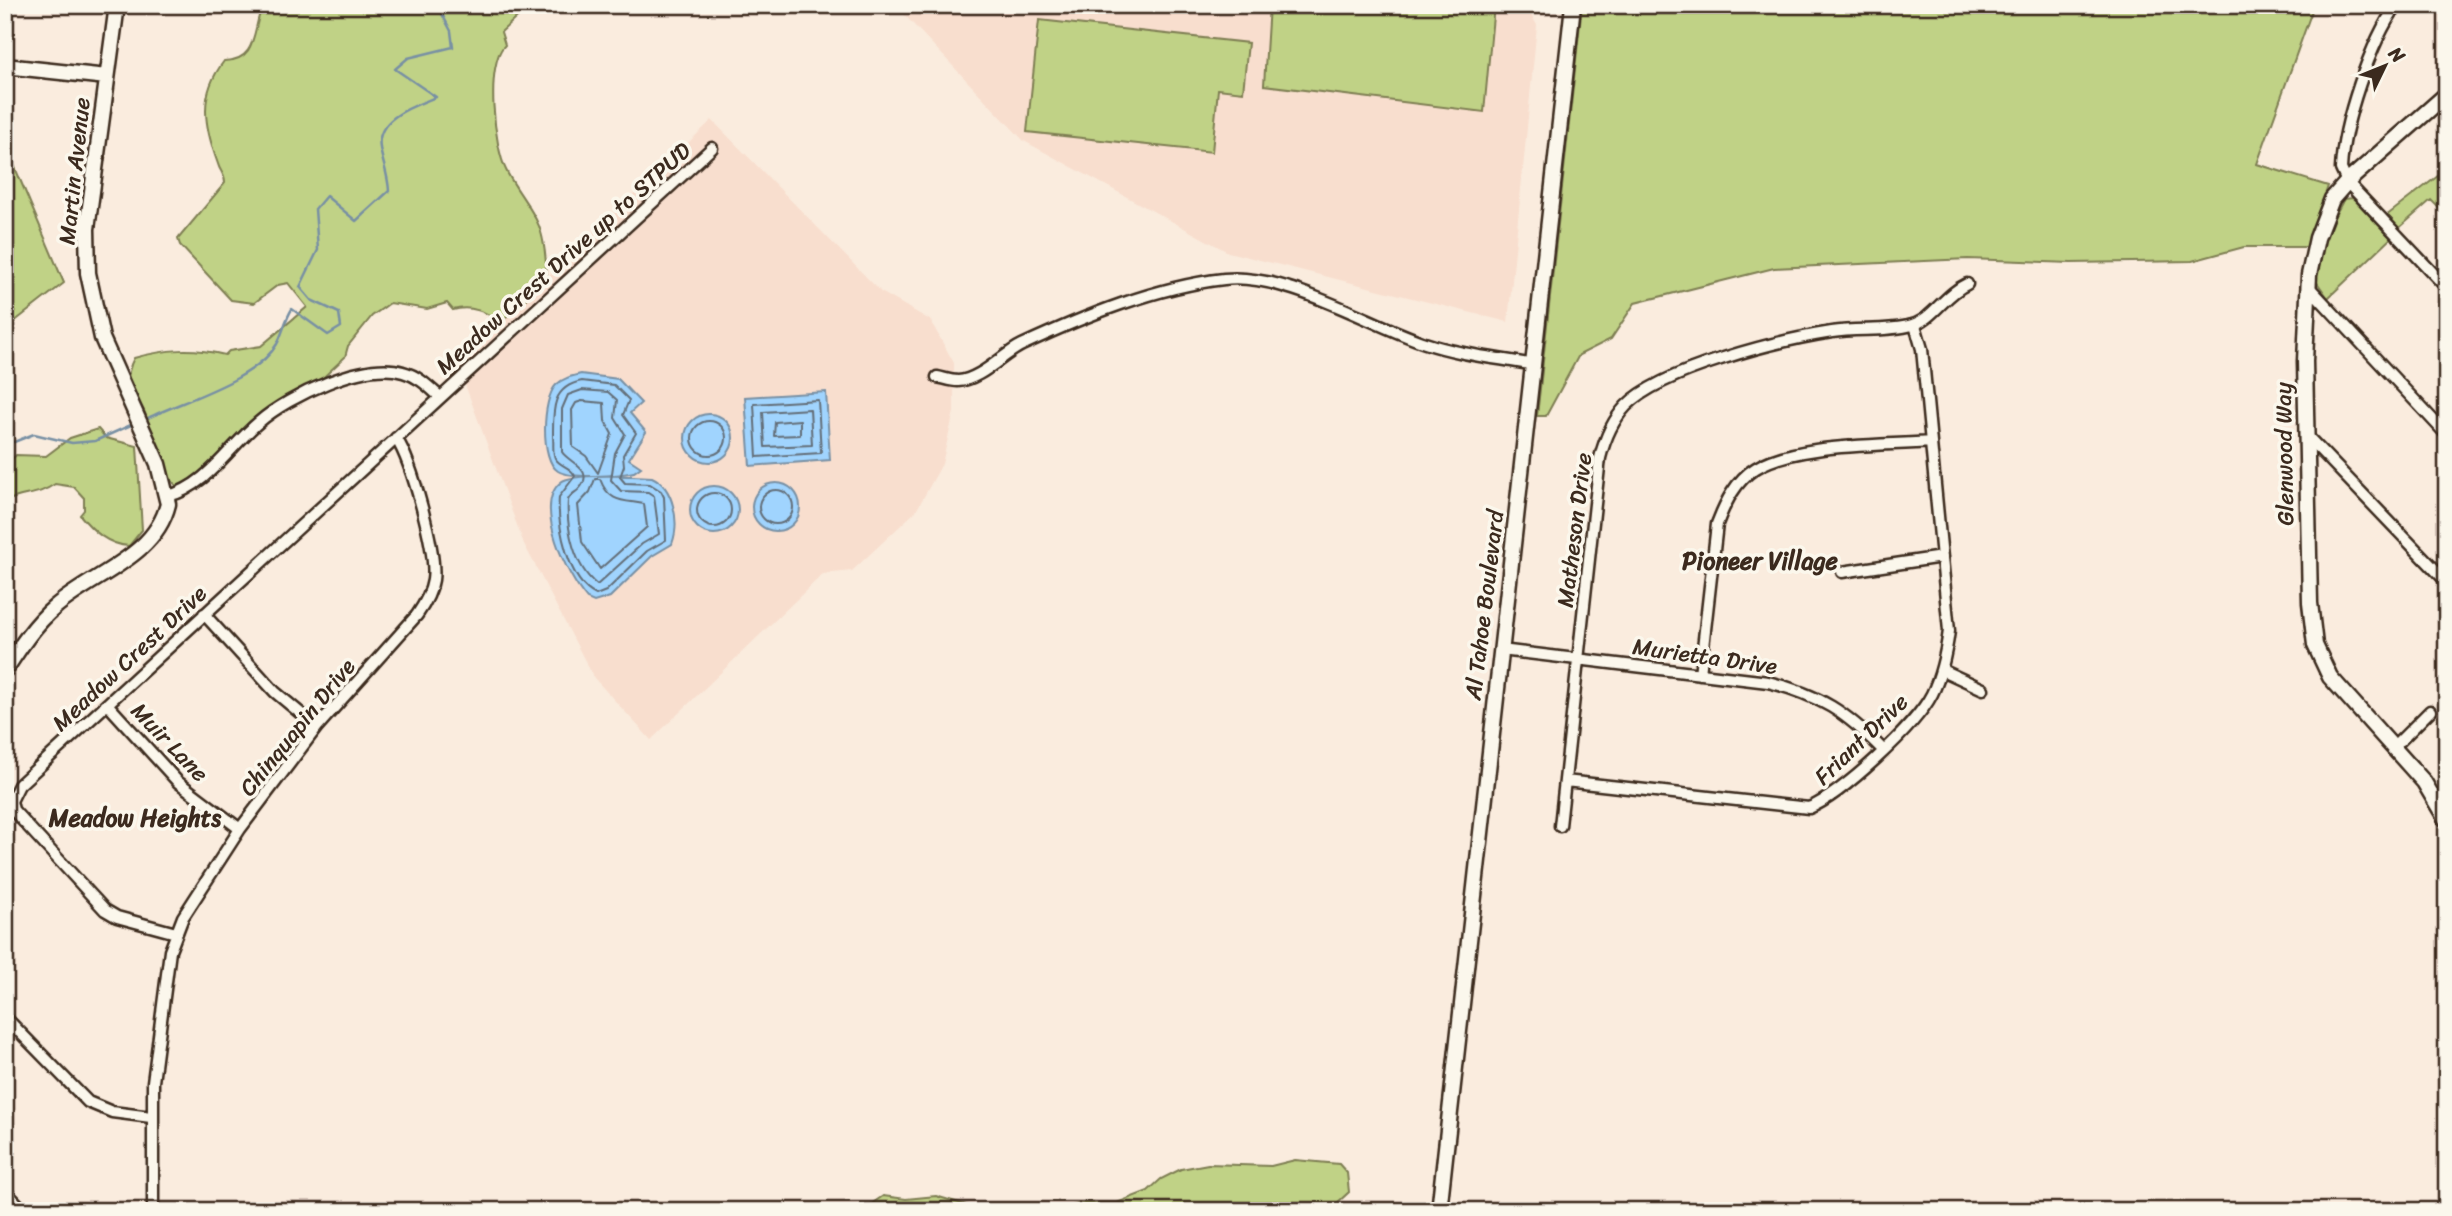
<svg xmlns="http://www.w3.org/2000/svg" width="2452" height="1216" font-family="Sriracha,sans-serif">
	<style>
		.built { fill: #f8dece }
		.green { fill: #c0d286; stroke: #7e7e52; stroke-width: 2 }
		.water { fill: #a0d4fe; stroke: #7890a4; stroke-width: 2 }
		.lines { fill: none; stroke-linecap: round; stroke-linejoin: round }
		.shore { stroke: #636e78; stroke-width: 2 }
		.stream { stroke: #7890a4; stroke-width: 2.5 }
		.street-casing { stroke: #3b2a1e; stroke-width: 15 }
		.secondary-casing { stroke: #3b2a1e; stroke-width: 19 }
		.street { stroke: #fbf7ec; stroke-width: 10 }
		.secondary { stroke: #fbf7ec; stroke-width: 14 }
		.labels { text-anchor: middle; stroke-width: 7; stroke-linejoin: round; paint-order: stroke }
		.street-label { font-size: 23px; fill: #3b2a1e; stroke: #fbf7ec }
		.neighbourhood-label { font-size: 24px; font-weight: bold; fill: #3b2a1e; stroke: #fbf7ec }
	</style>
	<rect width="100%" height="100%" fill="#faecde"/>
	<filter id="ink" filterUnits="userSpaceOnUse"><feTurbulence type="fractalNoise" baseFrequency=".0143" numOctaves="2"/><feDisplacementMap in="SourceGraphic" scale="14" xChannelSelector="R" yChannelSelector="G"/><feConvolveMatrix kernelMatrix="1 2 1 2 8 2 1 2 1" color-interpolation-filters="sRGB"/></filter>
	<g filter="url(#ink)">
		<path class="built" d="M 895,5 L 1525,5 L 1537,25 L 1508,322 L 1228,252 L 1024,141 Z
			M 712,120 L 881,292 L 930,320 L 954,363 L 954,412 L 942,464 L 916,511 L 852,571 L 823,574 L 651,740 L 594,678 L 524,544 L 457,363 Z"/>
		<path class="green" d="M 263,5 L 570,5 L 565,9 L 527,8 L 501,32 L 505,45 C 485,63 494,147 506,170 C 515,189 531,206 539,226 C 545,242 546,262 547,279 L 501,322 C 486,312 471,305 453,310 L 447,303 L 427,309 L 390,303 L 372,316 L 348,346 L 345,357 L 311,389 L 226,448 L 217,473 L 206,483 L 178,488 C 160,468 154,438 145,413 C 141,403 132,395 129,384 C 127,376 130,365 134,358 C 166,349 192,347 225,355 L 229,351 L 261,346 L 307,307 L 288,283 L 278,285 L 254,303 L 231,300 L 180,245 L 178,239 L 225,183 C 225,174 220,172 218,164 C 204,125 198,95 224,61 C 259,61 252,27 263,5 Z
			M 1269,5 L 1494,5 L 1484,112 L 1264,85 Z
			M 1582,5 L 2314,5 L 2257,164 L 2328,186 L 2307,247 L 2244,247 L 2192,261 L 2071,263 L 1968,259 L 1774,268 L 1635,303 L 1611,339 L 1579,355 L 1546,416 L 1537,416 Z
			M 1039,20 L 1248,43 L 1243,92 L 1218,89 L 1212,152 L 1027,132 Z
			M 5,144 L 64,283 L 5,329 Z
			M 2447,169 L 2447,216 L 2431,200 L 2398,229 L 2386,216 Z
			M 2353,198 L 2391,238 L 2328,298 L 2314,278 L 2324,235 L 2344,199 Z
			M 98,429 L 106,438 L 137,446 L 142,530 L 129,546 C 108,545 93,531 80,515 L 84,510 L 84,498 L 74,487 L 55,484 C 36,497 24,492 5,502 L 5,466 L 16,455 L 46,456 L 70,438 Z
			M 1295,1160 L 1339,1164 L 1347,1173 L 1349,1192 L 1336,1204 L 1308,1211 L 1055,1211 L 1082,1203 L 1117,1203 L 1148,1191 L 1161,1179 L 1181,1169 L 1208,1164 L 1271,1166 Z
			M 883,1196 L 906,1199 L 936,1196 L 986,1211 L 861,1211 Z"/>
		<path class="water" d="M 581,374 L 618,379 L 641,403 L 630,413 L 646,432 L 629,459 L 641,467 L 634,472 C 618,476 572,479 558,471 C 540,460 542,399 556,385 C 563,378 572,376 581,374 Z
			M 826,392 L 830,460 L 750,466 L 745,397 Z
			M685 438a24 24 0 1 1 48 0a24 24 0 1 1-48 0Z
			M 652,477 C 674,487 680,523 672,544 L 652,556 L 610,597 L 594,602 L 587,599 C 568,578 532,505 561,482 C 571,473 637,476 652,477 Z
			M752 507a24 24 0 1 1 48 0a24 24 0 1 1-48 0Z
			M690 510a24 24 0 1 1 48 0a24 24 0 1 1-48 0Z"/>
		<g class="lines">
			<path class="shore" d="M 582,381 L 614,385 L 629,400 L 623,415 L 636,433 L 623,455 L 624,466 L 620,477 L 625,483 L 650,484 L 661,491 L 664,497 L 666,540 L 647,551 L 606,591 L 596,595 C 568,582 557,525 559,497 L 575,476 C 571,466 560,467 555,458 C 552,452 554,443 553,437 C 553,411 551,387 582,381 Z
				M 582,390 L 608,392 L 617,400 L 615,418 L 625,434 L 615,453 L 611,480 L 621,491 L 648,492 L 654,496 L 659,534 L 642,544 L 597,585 C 574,566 566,529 568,500 C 571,493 576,493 580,488 C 595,469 569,463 562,452 L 562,409 L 568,395 Z
				M 818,400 L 821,453 L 757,457 L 754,404 Z
				M 582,401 L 604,403 L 605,421 L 612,434 L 598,473 L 586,456 L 573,447 L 572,410 L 576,403 Z
				M 810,409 L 812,445 L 765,447 L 763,412 Z
				M 800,420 L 800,435 L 774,436 L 775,422 Z
				M692 438a17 17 0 1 1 34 0a17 17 0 1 1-34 0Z
				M 595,479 L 600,479 C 609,503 623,500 644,504 L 647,527 L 600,569 L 582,542 L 578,505 L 590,492 Z
				M759 507a17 17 0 1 1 34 0a17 17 0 1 1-34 0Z
				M697 510a17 17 0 1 1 34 0a17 17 0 1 1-34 0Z"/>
			<path class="stream" d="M 148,418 C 184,400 256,380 277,344 C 283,333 285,320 292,309 L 328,335 L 341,327 L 339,313 L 311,300 L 300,287 L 318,250 L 315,209 L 326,196 L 356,221 L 389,191 C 388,173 383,165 380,148 C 375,118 414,106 436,97 L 395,69 L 408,58 L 453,47 L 451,31 L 442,14 L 445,5
				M 5,441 L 14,442 L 34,434 L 72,443 L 95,441 L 131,425"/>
			<defs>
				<path id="street" d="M 2397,5 C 2370,42 2343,124 2341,169 L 2347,182 L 2447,288
					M 2308,286 L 2447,435
					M 937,377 C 943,378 951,381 958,381 C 980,380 1003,354 1022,345 C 1085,316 1155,287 1224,279 C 1285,272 1368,324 1425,343 C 1461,355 1498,358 1535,365
					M 2306,435 L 2447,582
					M 168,496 C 207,486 229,447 259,422 C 289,396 364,360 403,372 C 418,376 428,386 439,396
					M 1842,572 L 1942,557
					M 204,614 L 275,692 L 317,727
					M 1501,650 L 1768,682 C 1820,695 1846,712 1883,750
					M 1942,670 L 1983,689
					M 1700,674 L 1717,524 C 1725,503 1736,480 1756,468 C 1797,443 1881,446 1930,442
					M 108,705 L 178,782 L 240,829
					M 2393,748 L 2430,711
					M 1565,781 L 1809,808 C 1841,795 1916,726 1932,694 C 1942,674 1946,653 1949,631 L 1922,349 L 1915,325
					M 1560,826 L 1600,458 C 1605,438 1612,421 1626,406 C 1662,369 1781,340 1832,332 C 1858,328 1887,332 1912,325 C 1932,320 1945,294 1967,284
					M 176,933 L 117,917 L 105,910 L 13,810 L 11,801 L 19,785 L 712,148
					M 5,1017 L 88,1102 L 112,1112 L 151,1117
					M 5,1191 L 24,1211
					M 153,1211 L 153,1082 L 170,951 L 183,917 L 240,829 L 317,727 L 417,615 C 424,605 431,593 433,580 C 437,553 412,462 396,438"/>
				<path id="secondary" d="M 5,66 L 107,77
					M 2447,94 L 2347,182 L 2332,199 L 2317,238 L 2309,275 L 2305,361 L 2310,603 L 2315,645 L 2330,677 L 2424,782 L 2447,821
					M 5,670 C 20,647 35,624 55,607 C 93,574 155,557 168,504 L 158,464 L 102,338 L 88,273 L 87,229 L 117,5
					M 1439,1211 L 1573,5"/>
			</defs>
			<use href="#street" class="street-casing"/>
			<use href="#secondary" class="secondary-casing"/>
			<use href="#street" class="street"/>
			<use href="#secondary" class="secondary"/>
		</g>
	</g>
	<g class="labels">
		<g class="street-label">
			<text transform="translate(74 171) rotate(-84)" y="8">Martin Avenue</text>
			<text transform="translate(563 258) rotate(-42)" y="8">Meadow Crest Drive up to STPUD</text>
			<text transform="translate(2284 454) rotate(-91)" y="8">Glenwood Way</text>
			<text transform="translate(1574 530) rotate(-83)" y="8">Matheson Drive</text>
			<text transform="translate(1484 605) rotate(-83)" y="8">Al Tahoe Boulevard</text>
			<text transform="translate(1705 656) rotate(8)" y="8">Murietta Drive</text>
			<text transform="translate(129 658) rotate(-43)" y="8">Meadow Crest Drive</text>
			<text transform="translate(297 727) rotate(-51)" y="8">Chinquapin Drive</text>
			<text transform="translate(1861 739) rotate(-44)" y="8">Friant Drive</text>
			<text transform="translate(170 742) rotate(46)" y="8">Muir Lane</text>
		</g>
		<g class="neighbourhood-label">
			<text x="1760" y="569">Pioneer Village</text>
			<text x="135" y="826">Meadow Heights</text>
		</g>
	</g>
	<rect width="2452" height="1216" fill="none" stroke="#fbf7ec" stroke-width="28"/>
	<rect x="14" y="14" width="2424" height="1188" fill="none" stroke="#3b2a1e" stroke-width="2.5" filter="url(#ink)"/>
	<g transform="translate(2385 66) rotate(47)" stroke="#fbf7ec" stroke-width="5" paint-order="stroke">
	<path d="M0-5L12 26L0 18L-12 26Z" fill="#3b2a1e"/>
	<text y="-10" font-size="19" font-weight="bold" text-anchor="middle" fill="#3b2a1e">N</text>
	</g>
</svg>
